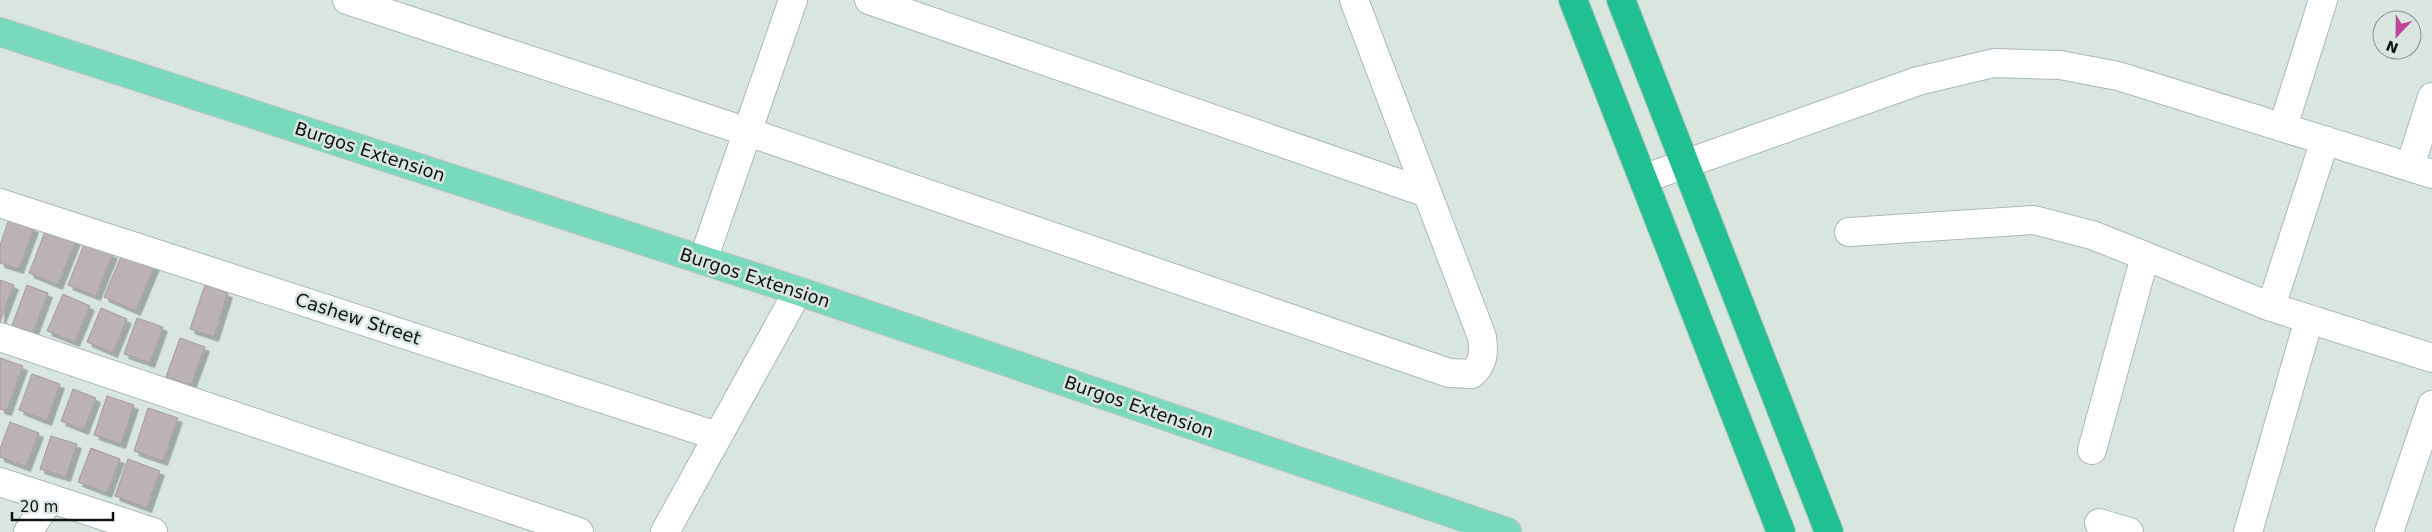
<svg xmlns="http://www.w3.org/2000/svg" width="2432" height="532" font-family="'DejaVu Sans',sans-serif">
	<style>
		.building { fill: #bdb1b8; stroke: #a599a0; filter: url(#shadow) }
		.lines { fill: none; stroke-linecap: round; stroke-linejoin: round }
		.minor-casing { stroke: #acb9b3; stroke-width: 30 }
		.major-casing { stroke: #c0c2c1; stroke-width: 30 }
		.highway-casing { stroke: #c0c2c1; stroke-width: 30 }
		.minor { stroke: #fff; stroke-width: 28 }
		.major { stroke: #79d9bd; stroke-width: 28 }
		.highway { stroke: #1fc091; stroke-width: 28 }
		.labels { text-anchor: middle; stroke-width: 5; stroke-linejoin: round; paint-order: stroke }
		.street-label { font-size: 18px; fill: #0e1310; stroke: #d9e6e0 }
	</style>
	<defs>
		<filter id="shadow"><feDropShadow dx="4.5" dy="4.5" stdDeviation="0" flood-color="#0004"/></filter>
	</defs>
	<rect width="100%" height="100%" fill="#d9e6e0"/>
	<path class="building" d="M 9,219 L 34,228 L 19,269 L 0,263 L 0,245 Z
		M 46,229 L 76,240 L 58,285 L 29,273 Z
		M 85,242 L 113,254 L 96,296 L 68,285 Z
		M 123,252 L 155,265 L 136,311 L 104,297 Z
		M 0,280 L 14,285 L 0,322 Z
		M 27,285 L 48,293 L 33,333 L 12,325 Z
		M 205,285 L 228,293 L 214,337 L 190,329 Z
		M 63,294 L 90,306 L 75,342 L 47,331 Z
		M 101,308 L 127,319 L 113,353 L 87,342 Z
		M 137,318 L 163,327 L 150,363 L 124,354 Z
		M 180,338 L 205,347 L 191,385 L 166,377 Z
		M 0,358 L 23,366 L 7,411 L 0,409 Z
		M 32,374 L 60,384 L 47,421 L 19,410 Z
		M 73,389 L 96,398 L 84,430 L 61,421 Z
		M 107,396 L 134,405 L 121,444 L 94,435 Z
		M 148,408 L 178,418 L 163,461 L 134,451 Z
		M 10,422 L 39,433 L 26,467 L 0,457 L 0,449 Z
		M 51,436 L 77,444 L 66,477 L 40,469 Z
		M 91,448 L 120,459 L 107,493 L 78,482 Z
		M 128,459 L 160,471 L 147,508 L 115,496 Z"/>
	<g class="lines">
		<defs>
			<path id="minor" d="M 347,0 L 748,132 L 1449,373 L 1472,374 C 1484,363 1484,352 1482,337 L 1354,0
				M 869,0 L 1427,193
				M 2283,127 L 2323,0
				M 2410,167 L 2432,97
				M 1643,179 L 1918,81 L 1994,63 L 2060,65 L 2118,76 L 2432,174
				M 0,203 L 717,436
				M 1849,232 L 2034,220 L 2092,235 L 2145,256
				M 703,260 L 793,0
				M 2271,307 L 2325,140
				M 0,337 L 579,532
				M 2092,450 L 2145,256 L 2271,307 L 2432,358
				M 0,482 L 153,532
				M 2099,523 L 2129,532
				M 28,532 L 50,498
				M 665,532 L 798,291
				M 2248,532 L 2309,319
				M 2389,532 L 2432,405"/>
			<path id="major" d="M 0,32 L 798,291 L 1507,532"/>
			<path id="highway" d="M 1573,0 L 1781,532
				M 1621,0 L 1829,532"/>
		</defs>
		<use href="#minor" class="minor-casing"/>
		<use href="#major" class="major-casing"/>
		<use href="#highway" class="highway-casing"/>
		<use href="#minor" class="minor"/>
		<use href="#major" class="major"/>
		<use href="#highway" class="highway"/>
	</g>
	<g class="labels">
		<g class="street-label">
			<text transform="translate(370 152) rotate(18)" y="6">Burgos Extension</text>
			<text transform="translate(755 278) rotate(18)" y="6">Burgos Extension</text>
			<text transform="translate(358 319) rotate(18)" y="6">Cashew Street</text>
			<text transform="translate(1139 407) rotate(19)" y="6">Burgos Extension</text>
		</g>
	</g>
	<g transform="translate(2397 35) rotate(202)"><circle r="24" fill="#d9e6e0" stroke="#88928d"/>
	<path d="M0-4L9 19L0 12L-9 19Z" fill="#be4598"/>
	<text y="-8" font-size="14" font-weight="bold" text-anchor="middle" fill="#0e1310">N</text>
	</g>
	<path d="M12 512v8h101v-8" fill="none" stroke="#0e1310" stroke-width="2.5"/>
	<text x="20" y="512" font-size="15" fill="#0e1310" stroke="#d9e6e0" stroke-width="4" paint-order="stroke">20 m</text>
</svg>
